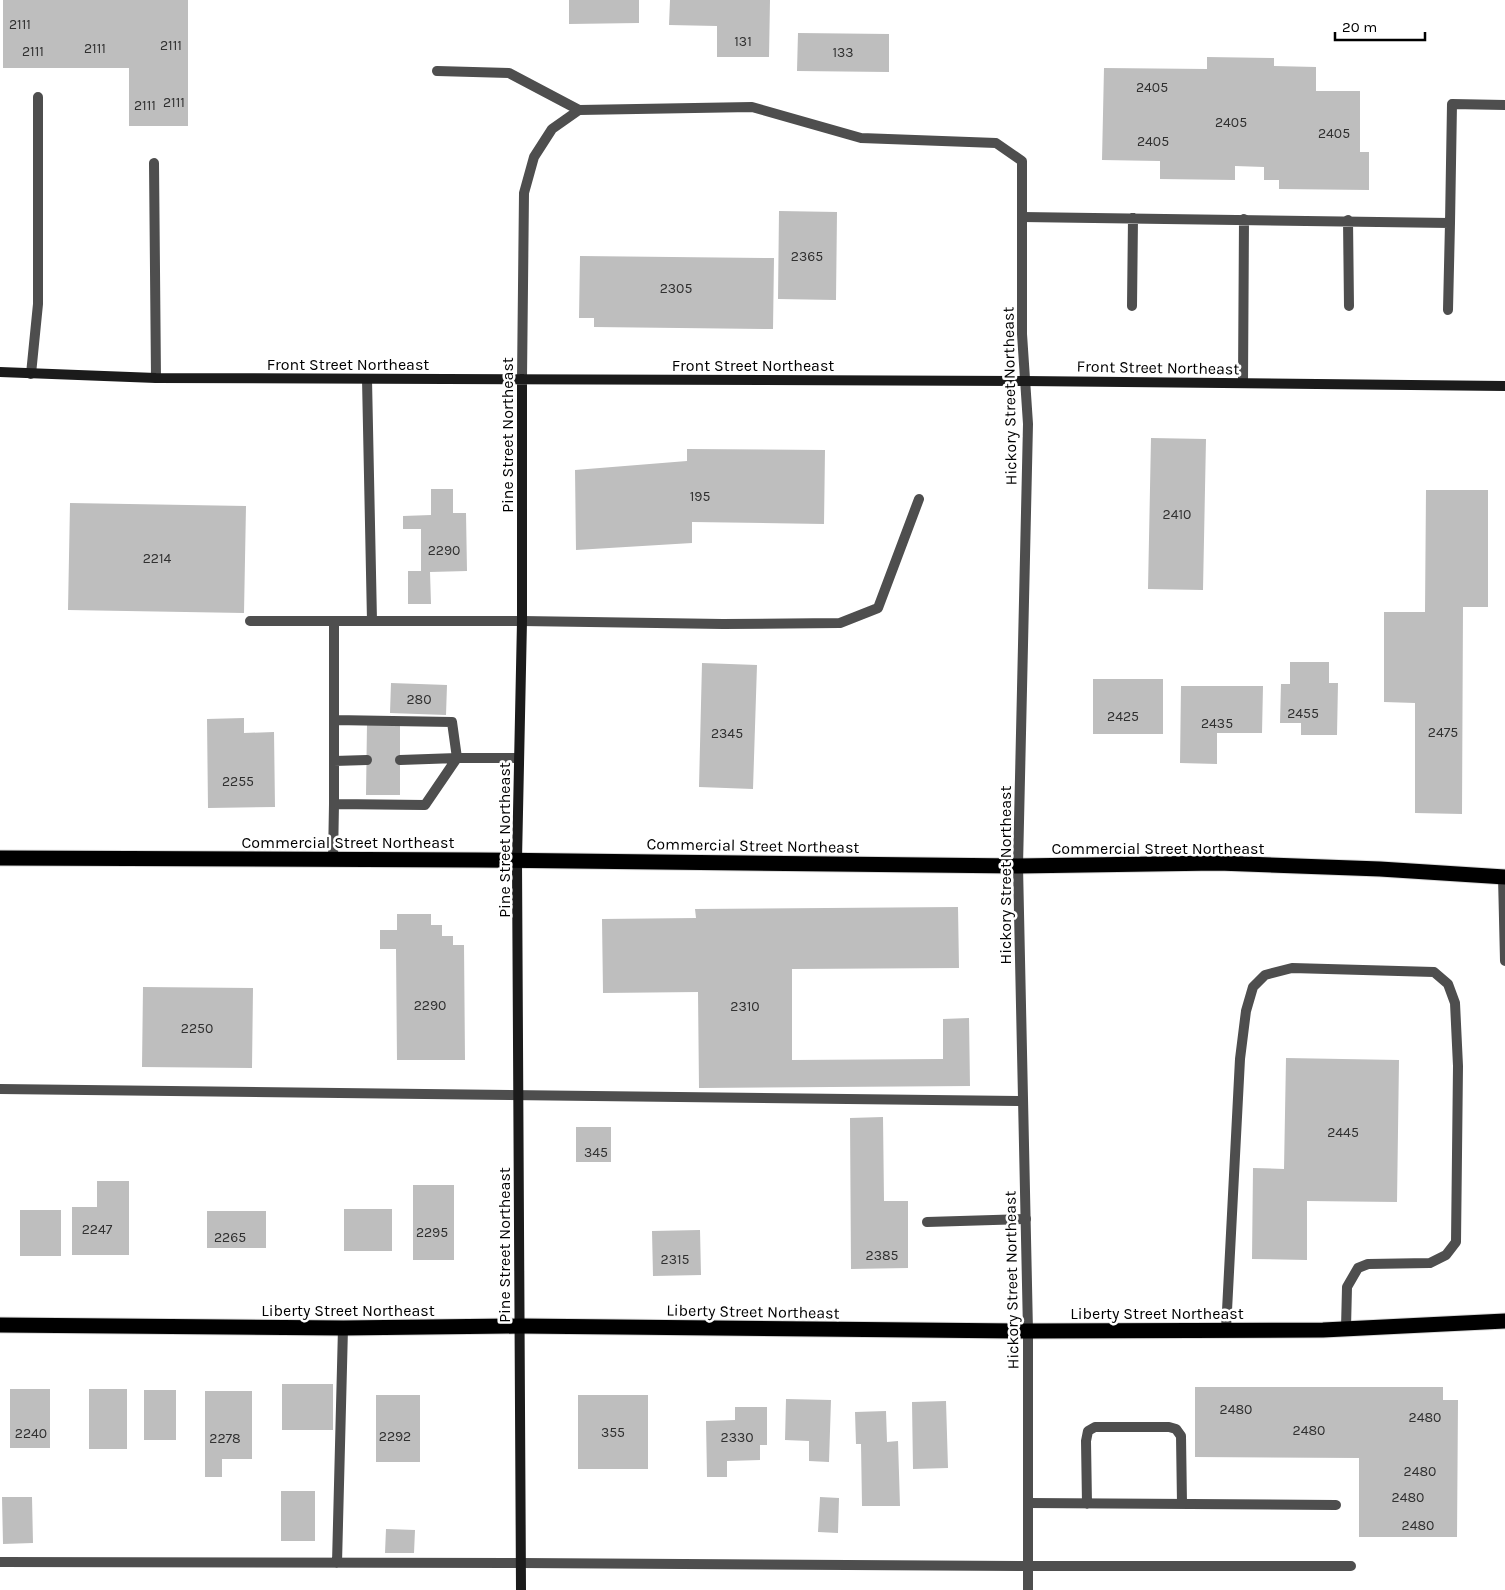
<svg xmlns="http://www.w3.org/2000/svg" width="1505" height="1590" font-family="Karla,sans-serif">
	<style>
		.building { fill: #bebebe }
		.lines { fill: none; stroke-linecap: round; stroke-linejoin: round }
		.highway-casing { stroke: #dbdbdb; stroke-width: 17 }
		.lane { stroke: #4e4e4e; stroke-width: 10 }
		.street { stroke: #4e4e4e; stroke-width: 10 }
		.secondary { stroke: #1b1b1b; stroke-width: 10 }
		.highway { stroke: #000; stroke-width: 15 }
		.labels { text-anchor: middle; stroke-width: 5; stroke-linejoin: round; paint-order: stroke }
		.number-label { font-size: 14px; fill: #303030 }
		.street-label { font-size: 16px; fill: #000; stroke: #fff }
	</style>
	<rect width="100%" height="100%" fill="#fff"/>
	<path class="building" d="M 3,0 L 188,0 L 188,126 L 129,126 L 129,68 L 3,68 Z
		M 569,0 L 639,0 L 639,23 L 569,24 Z
		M 670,0 L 770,0 L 769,57 L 717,57 L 717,26 L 669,25 Z
		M 798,33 L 889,34 L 889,72 L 797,71 Z
		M 1207,57 L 1274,58 L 1274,66 L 1316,67 L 1316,91 L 1360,91 L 1360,152 L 1369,152 L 1369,190 L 1279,189 L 1279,180 L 1264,180 L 1264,167 L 1235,166 L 1235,180 L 1160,179 L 1160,161 L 1102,160 L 1104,68 L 1207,69 Z
		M 779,211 L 837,212 L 836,300 L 778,299 Z
		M 580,256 L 774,258 L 773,329 L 594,327 L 594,318 L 579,318 Z
		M 1151,438 L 1206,439 L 1203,590 L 1148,589 Z
		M 687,449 L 825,450 L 824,524 L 692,522 L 692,543 L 576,550 L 575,470 L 687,461 Z
		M 431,489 L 453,489 L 453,513 L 466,513 L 467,571 L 430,572 L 431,604 L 408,604 L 408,571 L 421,571 L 421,529 L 403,529 L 403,516 L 431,515 Z
		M 1426,490 L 1488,490 L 1488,607 L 1463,607 L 1462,814 L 1415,813 L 1415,703 L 1384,702 L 1384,612 L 1425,612 Z
		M 70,503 L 246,506 L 244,613 L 68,610 Z
		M 1290,662 L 1329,662 L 1329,683 L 1338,683 L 1337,735 L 1301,735 L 1301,723 L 1280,723 L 1281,684 L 1290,684 Z
		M 702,663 L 757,665 L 753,789 L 699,787 Z
		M 1093,679 L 1163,679 L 1163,734 L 1093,734 Z
		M 391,683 L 447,685 L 446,715 L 390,713 Z
		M 1181,686 L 1263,686 L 1262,733 L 1217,733 L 1217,764 L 1180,763 Z
		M 244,718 L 244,733 L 274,732 L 275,807 L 208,808 L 207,719 Z
		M 367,724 L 400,725 L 400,795 L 366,795 Z
		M 958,907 L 959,968 L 792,969 L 792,1060 L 943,1059 L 943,1019 L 969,1018 L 970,1086 L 699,1088 L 698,992 L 603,993 L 602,919 L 696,918 L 695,909 Z
		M 397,914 L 431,914 L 431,925 L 442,925 L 442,936 L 453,936 L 453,945 L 464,945 L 465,1060 L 397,1060 L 396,949 L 380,949 L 380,930 L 397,930 Z
		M 143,987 L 253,988 L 252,1068 L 142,1067 Z
		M 1286,1058 L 1399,1060 L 1397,1202 L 1307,1201 L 1307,1260 L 1252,1259 L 1253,1168 L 1284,1169 Z
		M 883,1117 L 884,1201 L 908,1201 L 908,1268 L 851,1269 L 850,1118 Z
		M 576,1127 L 611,1127 L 611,1162 L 576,1162 Z
		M 97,1181 L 129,1181 L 129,1255 L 72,1255 L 72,1207 L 97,1207 Z
		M 413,1185 L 454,1185 L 454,1260 L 413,1260 Z
		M 344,1209 L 392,1209 L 392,1251 L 344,1251 Z
		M 20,1210 L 61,1210 L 61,1256 L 20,1256 Z
		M 207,1211 L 266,1211 L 266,1248 L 207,1248 Z
		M 700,1230 L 701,1275 L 653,1276 L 652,1231 Z
		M 282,1384 L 333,1384 L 333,1430 L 282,1430 Z
		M 1195,1387 L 1443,1387 L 1443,1400 L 1458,1400 L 1457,1537 L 1359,1537 L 1359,1458 L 1195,1457 Z
		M 10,1389 L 50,1389 L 50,1448 L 10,1448 Z
		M 89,1389 L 127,1389 L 127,1449 L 89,1449 Z
		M 144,1390 L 176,1390 L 176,1440 L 144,1440 Z
		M 205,1391 L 252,1391 L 252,1459 L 222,1459 L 222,1477 L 205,1477 Z
		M 376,1395 L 420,1395 L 420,1462 L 376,1462 Z
		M 578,1395 L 648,1395 L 648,1469 L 578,1469 Z
		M 786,1399 L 831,1400 L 829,1462 L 809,1461 L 809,1441 L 785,1440 Z
		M 946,1401 L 948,1468 L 913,1469 L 912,1402 Z
		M 735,1407 L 767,1407 L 767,1445 L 760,1445 L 760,1460 L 727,1461 L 727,1477 L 707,1477 L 706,1421 L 735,1420 Z
		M 886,1411 L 887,1442 L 898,1441 L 900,1506 L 862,1506 L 861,1444 L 856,1444 L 855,1412 Z
		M 281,1491 L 315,1491 L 315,1541 L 281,1541 Z
		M 2,1497 L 32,1497 L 33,1543 L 3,1544 Z
		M 820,1497 L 839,1498 L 838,1533 L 818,1532 Z
		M 386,1529 L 415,1530 L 414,1553 L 385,1553 Z"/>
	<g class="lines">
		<defs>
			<path id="highway" d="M 0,858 L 477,860 L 1018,866 L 1218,863 L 1380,869 L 1505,877
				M 0,1325 L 343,1328 L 520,1326 L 1028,1331 L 1323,1330 L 1505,1321"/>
		</defs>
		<use href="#highway" class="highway-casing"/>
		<path class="lane" d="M 437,71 L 509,73 L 579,110
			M 154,163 L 156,378
			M 1022,217 L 1450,223 L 1452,104 L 1505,105
			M 1348,220 L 1349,306
			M 1132,306 L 1133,218
			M 1448,310 L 1450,223
			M 31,374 L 38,304 L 38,97
			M 367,379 L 372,621
			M 1243,383 L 1244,219
			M 250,621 L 334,621
			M 334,720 L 452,722 L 457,758 L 400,760
			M 519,758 L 457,758 L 425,805 L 334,804 L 334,621 L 522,621 L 723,624 L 840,623 L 878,608 L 919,499
			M 334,761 L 367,760
			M 333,859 L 334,804
			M 1503,877 L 1505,961
			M 0,1089 L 1023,1101
			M 927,1222 L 1026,1219
			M 1226,1330 L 1240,1059 L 1246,1011 L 1253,987 L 1265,975 L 1292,968 L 1434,972 L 1448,984 L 1455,1003 L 1458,1066 L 1456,1242 L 1446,1255 L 1430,1263 L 1368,1264 L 1358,1268 L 1347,1287 L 1346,1328
			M 1028,1503 L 1336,1505
			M 1087,1504 L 1086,1441 L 1088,1431 L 1095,1427 L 1169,1427 L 1176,1429 L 1181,1436 L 1182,1504
			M 0,1562 L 521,1563 L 1028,1566 L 1351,1566
			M 337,1563 L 343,1328"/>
		<path class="street" d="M 522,379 L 524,193 L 534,157 L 552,129 L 579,110 L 752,107 L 861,138 L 996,143 L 1022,161 L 1022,334 L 1028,424 L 1018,866 L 1028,1331 L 1028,1590"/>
		<path class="secondary" d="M 0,372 L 156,378 L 1025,381 L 1505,386
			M 521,1590 L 517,860 L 522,621 L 522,379"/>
		<use href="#highway" class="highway"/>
	</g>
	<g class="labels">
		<g class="number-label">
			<text x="20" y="29">2111</text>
			<text x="743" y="46">131</text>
			<text x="171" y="50">2111</text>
			<text x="95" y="53">2111</text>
			<text x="33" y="56">2111</text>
			<text x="843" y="57">133</text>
			<text x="1152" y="92">2405</text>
			<text x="174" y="107">2111</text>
			<text x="145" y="110">2111</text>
			<text x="1231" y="127">2405</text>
			<text x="1334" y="138">2405</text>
			<text x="1153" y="146">2405</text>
			<text x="807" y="261">2365</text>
			<text x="676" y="293">2305</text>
			<text x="700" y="501">195</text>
			<text x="1177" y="519">2410</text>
			<text x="444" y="555">2290</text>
			<text x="157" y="563">2214</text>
			<text x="419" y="704">280</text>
			<text x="1303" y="718">2455</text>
			<text x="1123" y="721">2425</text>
			<text x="1217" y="728">2435</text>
			<text x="1443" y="737">2475</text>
			<text x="727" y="738">2345</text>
			<text x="238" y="786">2255</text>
			<text x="430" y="1010">2290</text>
			<text x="745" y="1011">2310</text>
			<text x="197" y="1033">2250</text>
			<text x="1343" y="1137">2445</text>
			<text x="596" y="1157">345</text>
			<text x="97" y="1234">2247</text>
			<text x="432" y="1237">2295</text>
			<text x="230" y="1242">2265</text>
			<text x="882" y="1260">2385</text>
			<text x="675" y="1264">2315</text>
			<text x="1236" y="1414">2480</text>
			<text x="1425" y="1422">2480</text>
			<text x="1309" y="1435">2480</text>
			<text x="613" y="1437">355</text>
			<text x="31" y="1438">2240</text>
			<text x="395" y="1441">2292</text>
			<text x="737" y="1442">2330</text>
			<text x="225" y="1443">2278</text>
			<text x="1420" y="1476">2480</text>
			<text x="1408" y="1502">2480</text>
			<text x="1418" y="1530">2480</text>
		</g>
		<g class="street-label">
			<text x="348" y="370">Front Street Northeast</text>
			<text x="753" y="371">Front Street Northeast</text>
			<text transform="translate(1158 367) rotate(1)" y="6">Front Street Northeast</text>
			<text transform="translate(1009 396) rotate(-91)" y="6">Hickory Street Northeast</text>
			<text transform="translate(507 435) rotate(-90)" y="6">Pine Street Northeast</text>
			<text transform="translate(504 840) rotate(-90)" y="6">Pine Street Northeast</text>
			<text x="348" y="848">Commercial Street Northeast</text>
			<text transform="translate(753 845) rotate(1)" y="6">Commercial Street Northeast</text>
			<text x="1158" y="854">Commercial Street Northeast</text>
			<text transform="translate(1005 875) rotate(-90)" y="6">Hickory Street Northeast</text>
			<text transform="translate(504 1245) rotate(-90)" y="6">Pine Street Northeast</text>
			<text transform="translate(1011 1280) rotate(-91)" y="6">Hickory Street Northeast</text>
			<text x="348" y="1316">Liberty Street Northeast</text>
			<text transform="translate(753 1311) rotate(1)" y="6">Liberty Street Northeast</text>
			<text x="1157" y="1319">Liberty Street Northeast</text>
		</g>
	</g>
	<path d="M1335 32v8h90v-8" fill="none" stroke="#000000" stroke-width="2.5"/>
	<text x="1342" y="32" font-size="15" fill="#000000" stroke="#ffffff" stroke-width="4" paint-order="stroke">20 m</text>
</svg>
